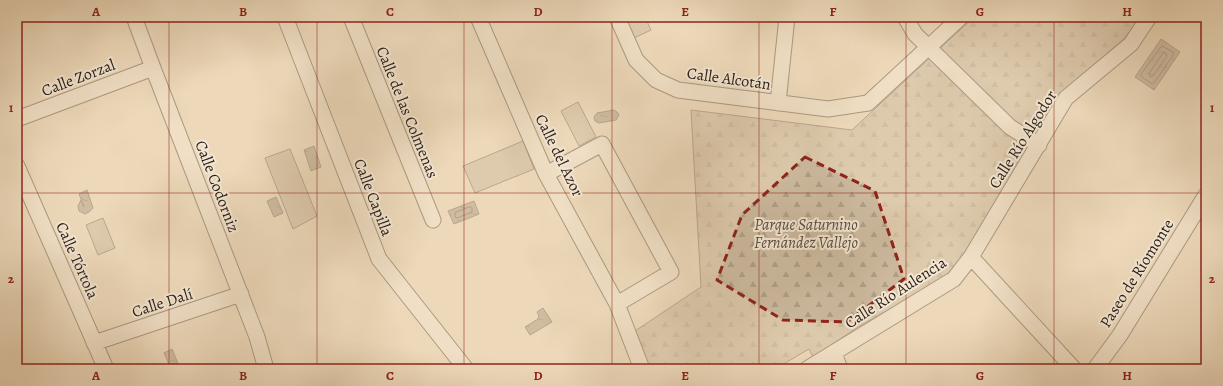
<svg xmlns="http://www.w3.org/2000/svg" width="1223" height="386" font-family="Alegreya,serif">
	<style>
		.green { fill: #ccb99e; stroke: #7b6c5b }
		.forest { fill: url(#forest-firs); stroke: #7b6c5b }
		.water { fill: url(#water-ripples); stroke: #776958 }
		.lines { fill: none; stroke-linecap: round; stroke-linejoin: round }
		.shore { stroke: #6a5c4e; stroke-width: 1 }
		.minor-casing { stroke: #5b4e40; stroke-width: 17 }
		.minor { stroke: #f3e6d2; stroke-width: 15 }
		.marked { fill: none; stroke: #8f2418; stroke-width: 3; stroke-dasharray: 8 5; stroke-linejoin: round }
		.grid { fill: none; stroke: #8f2418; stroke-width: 1; stroke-opacity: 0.55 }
		.labels { text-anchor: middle; stroke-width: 4; stroke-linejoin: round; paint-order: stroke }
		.street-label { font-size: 16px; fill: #2a1f18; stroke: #f3e6d2 }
		.park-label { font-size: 16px; font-style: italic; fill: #5b4d40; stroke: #f3e6d2 }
		.neatline { fill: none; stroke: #8f2418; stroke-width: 1.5 }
		.grid-label { font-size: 13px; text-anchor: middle; font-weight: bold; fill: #8f2418 }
	</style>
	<defs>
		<pattern id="forest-firs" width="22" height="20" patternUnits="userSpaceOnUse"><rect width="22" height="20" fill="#ccb99e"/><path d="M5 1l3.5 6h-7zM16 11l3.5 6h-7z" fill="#af9f87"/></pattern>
		<pattern id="water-ripples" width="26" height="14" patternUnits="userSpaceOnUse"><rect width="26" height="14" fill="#ab9a83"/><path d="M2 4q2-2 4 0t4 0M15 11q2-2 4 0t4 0" fill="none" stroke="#8b7d6a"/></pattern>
	</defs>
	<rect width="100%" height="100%" fill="#edd9ba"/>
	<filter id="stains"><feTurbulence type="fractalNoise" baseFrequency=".005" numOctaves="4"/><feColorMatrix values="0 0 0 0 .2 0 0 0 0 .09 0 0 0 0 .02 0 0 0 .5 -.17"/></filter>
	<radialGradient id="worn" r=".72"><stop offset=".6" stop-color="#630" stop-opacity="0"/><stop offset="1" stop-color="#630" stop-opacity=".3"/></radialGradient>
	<path class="green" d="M 624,17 L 645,17 L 651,30 L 634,38 Z
		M 578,102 L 596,137 L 579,146 L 561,111 Z
		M 523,141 L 534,169 L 475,193 L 463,166 Z
		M 290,149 L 317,216 L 293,229 L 265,158 Z
		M 103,218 L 115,248 L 98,255 L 86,225 Z"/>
	<path class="forest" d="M 974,17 L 1140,17 L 1124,39 L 1058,96 L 952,274 L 858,327 L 813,357 L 809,349 L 775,369 L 650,369 L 635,331 L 701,287 L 691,110 L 852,130 Z"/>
	<path class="water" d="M 1161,39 L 1180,52 L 1154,90 L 1135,77 Z
		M 614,110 L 617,112 L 619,115 L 616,120 L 599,123 L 595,121 L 594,117 L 597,113 Z
		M 314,146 L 321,167 L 311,171 L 304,150 Z
		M 87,190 L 93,208 L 89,212 L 85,214 L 79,211 L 78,206 L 81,200 L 84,207 L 79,194 Z
		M 276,197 L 283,213 L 274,217 L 267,201 Z
		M 474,201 L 479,214 L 454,224 L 448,211 Z
		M 543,308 L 552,322 L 530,335 L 525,327 L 538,319 L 539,316 L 537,312 Z
		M 172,349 L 179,366 L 171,369 L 164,353 Z"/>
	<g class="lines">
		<path class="shore" d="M 1162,46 L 1173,52 L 1174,54 L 1154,83 L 1152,84 L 1142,77 L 1141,75 Z
			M 1164,52 L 1166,54 L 1167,56 L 1153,76 L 1150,77 L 1149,74 Z
			M 470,207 L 472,208 L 472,212 L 457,218 L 455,217 L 455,213 Z"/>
		<defs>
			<path id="minor" d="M 134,17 L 153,68 L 257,337 L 266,369
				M 285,17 L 379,259 L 466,369
				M 351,17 L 433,220
				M 478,17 L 546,174 L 617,304 L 642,369
				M 617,17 L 636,60 L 656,80 L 678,90 L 828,109 L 868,103 L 961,17
				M 905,17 L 915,34 L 1010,127 L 1039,145
				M 778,103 L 787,17
				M 17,119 L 153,68
				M 17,166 L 106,369
				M 546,174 L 602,144 L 671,272 L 617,304
				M 971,257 L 1074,369
				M 94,343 L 241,294
				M 834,353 L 840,369
				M 807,369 L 954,279 L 971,257 L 1066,98 L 1131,44 L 1149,17
				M 1095,369 L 1120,335 L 1206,195"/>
		</defs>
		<use href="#minor" class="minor-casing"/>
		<use href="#minor" class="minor"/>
	</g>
	<path d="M0 0H1223V386H0ZM 805,157 L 875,191 L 904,279 L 847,322 L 783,320 L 717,280 L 742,215 Z" fill="#edd9ba" fill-opacity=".55" fill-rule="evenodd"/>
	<path class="marked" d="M 805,157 L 875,191 L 904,279 L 847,322 L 783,320 L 717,280 L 742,215 Z"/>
	<path class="grid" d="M 169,17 L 169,369M 317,17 L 317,369M 464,17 L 464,369M 612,17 L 612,369M 759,17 L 759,369M 906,17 L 906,369M 1054,17 L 1054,369M 17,193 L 1206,193"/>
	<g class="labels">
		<g class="street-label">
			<text transform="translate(78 77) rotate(-21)" y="6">Calle Zorzal</text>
			<text transform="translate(729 78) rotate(8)" y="6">Calle Alcotán</text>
			<text transform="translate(408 112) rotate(68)" y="6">Calle de las Colmenas</text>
			<text transform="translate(1022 139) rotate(-58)" y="6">Calle Río Algodor</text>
			<text transform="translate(560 155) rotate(64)" y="6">Calle del Azor</text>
			<text transform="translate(218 186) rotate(69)" y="6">Calle Codorniz</text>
			<text transform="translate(374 197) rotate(69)" y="6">Calle Capilla</text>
			<text transform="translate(78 260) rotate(66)" y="6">Calle Tórtola</text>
			<text transform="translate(1136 273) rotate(-58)" y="6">Paseo de Ríomonte</text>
			<text transform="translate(895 292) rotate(-33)" y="6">Calle Río Aulencia</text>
			<text transform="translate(162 302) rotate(-18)" y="6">Calle Dalí</text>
		</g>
		<g class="park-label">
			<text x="806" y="230">Parque Saturnino<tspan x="806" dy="18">Fernández Vallejo</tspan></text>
		</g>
	</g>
	<rect width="1223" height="386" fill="none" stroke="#edd9ba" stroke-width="44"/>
	<rect x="22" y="22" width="1179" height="342" class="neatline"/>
	<g class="grid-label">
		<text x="96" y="16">A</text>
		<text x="243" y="16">B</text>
		<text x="390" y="16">C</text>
		<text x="538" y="16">D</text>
		<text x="685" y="16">E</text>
		<text x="833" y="16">F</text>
		<text x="980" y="16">G</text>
		<text x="1127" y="16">H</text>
		<text x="11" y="112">1</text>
		<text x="1212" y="112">1</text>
		<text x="11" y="283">2</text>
		<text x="1212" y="283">2</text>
		<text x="96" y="380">A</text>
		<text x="243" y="380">B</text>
		<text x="390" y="380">C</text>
		<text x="538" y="380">D</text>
		<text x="685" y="380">E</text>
		<text x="833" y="380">F</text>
		<text x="980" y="380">G</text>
		<text x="1127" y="380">H</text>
	</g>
	<rect width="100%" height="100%" filter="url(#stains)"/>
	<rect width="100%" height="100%" fill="url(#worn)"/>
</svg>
